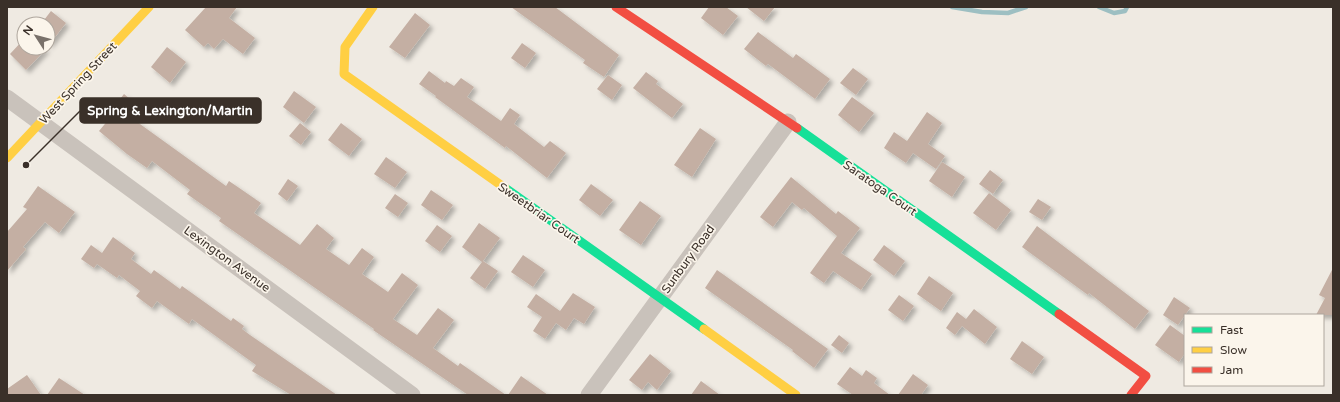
<svg xmlns="http://www.w3.org/2000/svg" width="1340" height="402" font-family="'Varela Round',sans-serif">
	<style>
		.lines { fill: none; stroke-linecap: round; stroke-linejoin: round }
		.stream { stroke: #9dbfc2; stroke-width: 4.5 }
		.building { fill: #c4afa3; filter: url(#shadow) }
		.street { stroke: #c9c2bb; stroke-width: 17 }
		.fast { stroke: #16e098; stroke-width: 9 }
		.slow { stroke: #ffcf43; stroke-width: 9 }
		.jam { stroke: #f24e42; stroke-width: 9 }
		.labels { text-anchor: middle; stroke-width: 3.5; stroke-linejoin: round; paint-order: stroke }
		.street-label { font-size: 12px; fill: #3a3029; stroke: #fbf5eb }
		.leader { fill: none; stroke: #3a3029; stroke-width: 1.5 }
		.callout-dot { fill: #3a3029; stroke: #fbf5eb; stroke-width: 1.5 }
		.callout { fill: #3a3029; stroke: #3a3029; stroke-width: 1.5 }
		.callout-label { font-size: 13px; text-anchor: middle; font-weight: bold; fill: #fff }
	</style>
	<defs>
		<filter id="shadow"><feDropShadow dx="3.5" dy="3.5" stdDeviation="2" flood-color="#0004"/></filter>
	</defs>
	<rect width="100%" height="100%" fill="#efeae2"/>
	<g class="lines">
		<path class="stream" d="M 952,7 L 982,12 L 1008,13 L 1026,7
			M 1099,7 L 1114,13 L 1125,11 L 1127,7"/>
	</g>
	<path class="building" d="M 206,7 L 237,7 L 229,18 L 255,38 L 243,54 L 223,39 L 214,49 L 208,43 L 204,47 L 185,30 Z
		M 511,7 L 555,7 L 619,55 L 604,77 L 583,63 L 585,60 Z
		M 709,7 L 726,7 L 738,16 L 723,35 L 701,18 Z
		M 746,7 L 775,7 L 764,21 Z
		M 51,11 L 66,23 L 48,46 L 48,24 L 41,24 Z
		M 415,13 L 430,25 L 405,58 L 389,47 Z
		M 758,32 L 793,58 L 796,54 L 830,79 L 815,99 L 768,64 L 766,66 L 744,49 Z
		M 24,39 L 24,48 L 47,48 L 26,70 L 10,54 Z
		M 522,43 L 536,53 L 525,68 L 511,58 Z
		M 167,47 L 186,62 L 170,83 L 151,67 Z
		M 853,68 L 868,79 L 856,95 L 840,83 Z
		M 429,71 L 445,83 L 446,81 L 454,86 L 461,78 L 474,87 L 467,97 L 501,121 L 510,108 L 520,115 L 514,124 L 544,147 L 550,141 L 566,153 L 547,178 L 506,146 L 505,148 L 435,97 L 436,96 L 419,84 Z
		M 646,72 L 658,81 L 656,84 L 683,104 L 672,118 L 633,88 Z
		M 608,75 L 622,85 L 612,100 L 597,89 Z
		M 294,91 L 316,107 L 304,123 L 283,107 Z
		M 124,94 L 141,108 L 133,119 L 226,186 L 229,181 L 261,203 L 254,213 L 300,245 L 317,224 L 334,238 L 326,249 L 349,265 L 362,248 L 374,257 L 362,274 L 388,292 L 402,273 L 418,285 L 393,319 L 417,335 L 438,308 L 454,320 L 433,348 L 458,366 L 460,363 L 506,395 L 468,395 L 373,330 L 374,329 L 219,221 L 221,218 L 187,194 L 190,190 L 152,161 L 147,168 L 127,154 L 99,131 L 109,119 L 106,117 Z
		M 852,97 L 874,113 L 859,132 L 838,115 Z
		M 927,112 L 942,123 L 928,144 L 945,156 L 936,169 L 913,153 L 906,163 L 884,148 L 894,132 L 907,141 Z
		M 300,123 L 311,132 L 301,145 L 289,136 Z
		M 341,123 L 362,139 L 349,156 L 328,140 Z
		M 700,128 L 716,139 L 692,177 L 674,165 Z
		M 386,157 L 407,172 L 395,188 L 374,174 Z
		M 942,162 L 965,177 L 952,197 L 929,181 Z
		M 990,170 L 1003,180 L 993,194 L 979,184 Z
		M 791,177 L 836,214 L 838,211 L 860,228 L 841,253 L 872,274 L 861,290 L 833,271 L 824,283 L 810,273 L 837,236 L 804,208 L 802,210 L 792,202 L 773,227 L 760,217 Z
		M 288,179 L 298,186 L 287,201 L 278,194 Z
		M 591,184 L 613,200 L 600,216 L 579,200 Z
		M 38,186 L 75,212 L 59,233 L 45,222 L 23,247 L 26,249 L 7,271 L 7,232 L 27,209 L 23,207 Z
		M 431,190 L 453,205 L 442,220 L 421,205 Z
		M 989,193 L 1011,210 L 996,230 L 973,213 Z
		M 395,194 L 408,203 L 398,217 L 385,208 Z
		M 1038,199 L 1051,207 L 1042,220 L 1029,212 Z
		M 640,201 L 661,216 L 641,245 L 619,230 Z
		M 479,223 L 500,238 L 483,261 L 498,271 L 485,289 L 470,278 L 482,262 L 462,247 Z
		M 437,225 L 452,236 L 440,252 L 425,241 Z
		M 1037,226 L 1149,311 L 1135,329 L 1089,293 L 1088,295 L 1022,247 Z
		M 113,237 L 135,253 L 131,259 L 151,274 L 154,270 L 180,289 L 182,286 L 231,321 L 233,318 L 244,326 L 242,329 L 250,335 L 337,395 L 291,395 L 252,371 L 256,365 L 192,319 L 189,324 L 157,301 L 152,308 L 136,296 L 140,291 L 119,275 L 117,278 L 97,264 L 94,268 L 81,259 L 91,245 L 102,253 Z
		M 884,245 L 905,261 L 894,276 L 873,260 Z
		M 523,255 L 545,270 L 533,287 L 511,272 Z
		M 1333,268 L 1333,315 L 1316,315 L 1325,298 L 1319,295 Z
		M 717,270 L 828,349 L 814,368 L 792,351 L 793,350 L 705,288 Z
		M 929,276 L 953,293 L 941,311 L 917,294 Z
		M 573,293 L 595,307 L 584,324 L 574,318 L 566,330 L 556,323 L 545,339 L 533,331 L 542,317 L 527,307 L 536,294 L 560,311 Z
		M 899,295 L 914,306 L 903,321 L 888,310 Z
		M 1174,297 L 1190,308 L 1178,325 L 1163,315 Z
		M 974,309 L 997,327 L 985,344 L 962,326 L 955,335 L 946,328 L 957,312 L 966,319 Z
		M 1170,325 L 1185,336 L 1185,353 L 1179,362 L 1155,345 Z
		M 839,335 L 849,343 L 842,353 L 831,345 Z
		M 1022,341 L 1044,357 L 1032,374 L 1010,359 Z
		M 650,354 L 671,371 L 657,390 L 648,382 L 642,390 L 629,380 Z
		M 850,367 L 862,376 L 866,370 L 877,378 L 874,383 L 890,395 L 853,395 L 837,384 Z
		M 913,374 L 928,385 L 921,395 L 898,395 Z
		M 27,375 L 41,395 L 7,395 L 7,389 Z
		M 521,376 L 548,395 L 508,395 Z
		M 59,378 L 85,395 L 47,395 Z
		M 701,381 L 720,395 L 691,395 Z"/>
	<g class="lines">
		<path class="street" d="M 7,98 L 412,395
			M 589,395 L 788,122"/>
		<path class="fast" d="M 797,128 L 1059,314
			M 505,188 L 704,329"/>
		<path class="slow" d="M 373,7 L 345,47 L 344,74 L 505,188
			M 7,158 L 149,7
			M 704,329 L 796,395"/>
		<path class="jam" d="M 616,7 L 797,128
			M 1059,314 L 1146,376 L 1131,395"/>
	</g>
	<g class="labels">
		<g class="street-label">
			<text transform="translate(78 83) rotate(-47)" y="4">West Spring Street</text>
			<text transform="translate(880 188) rotate(35)" y="4">Saratoga Court</text>
			<text transform="translate(539 213) rotate(35)" y="4">Sweetbriar Court</text>
			<text transform="translate(227 259) rotate(36)" y="4">Lexington Avenue</text>
			<text transform="translate(688 259) rotate(-54)" y="4">Sunbury Road</text>
		</g>
	</g>
	<path class="leader" d="M26 165L80 111"/>
	<circle class="callout-dot" cx="26" cy="165" r="4"/>
	<rect class="callout" x="80" y="98" width="181" height="25" rx="4"/>
	<g class="callout-label">
		<text x="170" y="115">Spring &amp; Lexington/Martin</text>
	</g>
	<rect width="1340" height="402" fill="none" stroke="#3a3029" stroke-width="16"/>
	<rect x="1184" y="314" width="140" height="72" fill="#fbf5eb" stroke="#aea69d"/>
	<rect x="1192" y="327" width="20" height="6" fill="#16e098" stroke="#aea69d"/>
	<text x="1220" y="334" font-size="12" fill="#3a3029">Fast</text>
	<rect x="1192" y="347" width="20" height="6" fill="#ffcf43" stroke="#aea69d"/>
	<text x="1220" y="354" font-size="12" fill="#3a3029">Slow</text>
	<rect x="1192" y="367" width="20" height="6" fill="#f24e42" stroke="#aea69d"/>
	<text x="1220" y="374" font-size="12" fill="#3a3029">Jam</text>
	<g transform="translate(36 36) rotate(306)"><circle r="19" fill="#fbf5eb" stroke="#aea69d"/>
	<path d="M0-3L7 15L0 10L-7 15Z" fill="#79716a"/>
	<text y="-6" font-size="11" font-weight="bold" text-anchor="middle" fill="#3a3029">N</text>
	</g>
</svg>
